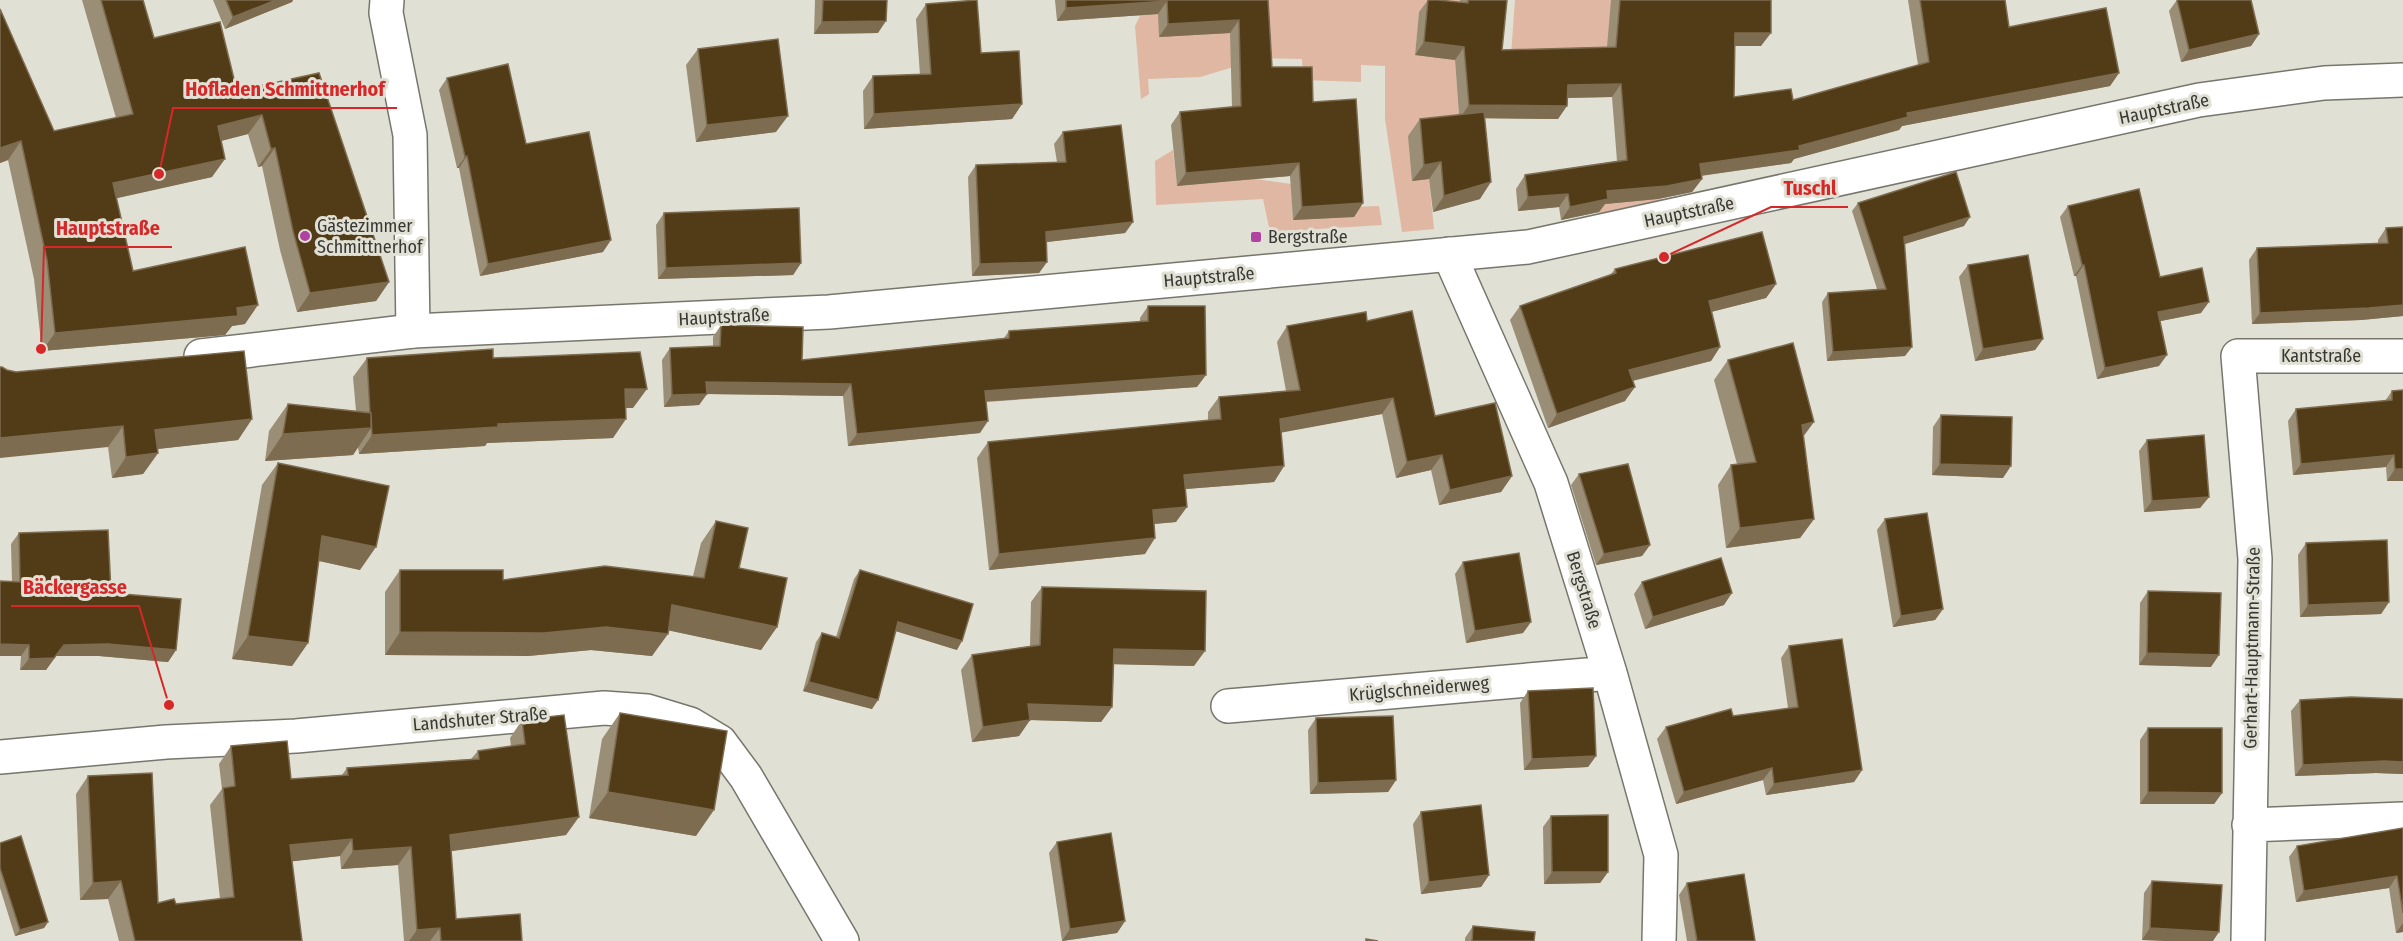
<svg xmlns="http://www.w3.org/2000/svg" width="2403" height="941" font-family="'Fira Sans Condensed',sans-serif">
	<style>
		.green { fill: #dfb7a2 }
		.lines { fill: none; stroke-linecap: round; stroke-linejoin: round }
		.street-casing { stroke: #77766c; stroke-width: 36 }
		.secondary-casing { stroke: #77766c; stroke-width: 36 }
		.street { stroke: #fff; stroke-width: 33 }
		.secondary { stroke: #fff; stroke-width: 33 }
		.wall { fill: #9a8e76 }
		.shaded-wall { fill: #7d6c50 }
		.building { fill: #523b17; stroke: #7d6c50; stroke-width: 1.5 }
		.poi-dot { fill: #b042a1; stroke: #e1e0d4; stroke-width: 2 }
		.labels { text-anchor: middle; stroke-width: 6; stroke-linejoin: round; paint-order: stroke }
		.street-label { font-size: 18px; fill: #393834; stroke: #e1e0d4 }
		.poi-label { font-size: 18px; fill: #393834; stroke: #e1e0d4; text-anchor: start }
		.leader { fill: none; stroke: #d62828; stroke-width: 2 }
		.callout-dot { fill: #d62828; stroke: #e1e0d4; stroke-width: 2 }
		.callout-label { font-size: 20px; text-anchor: middle; font-weight: bold; fill: #d62828; stroke: #e1e0d4; stroke-width: 6; stroke-linejoin: round; paint-order: stroke }
	</style>
	<rect width="100%" height="100%" fill="#e1e0d4"/>
	<path class="green" d="M 1138,0 L 1460,0 L 1459,15 L 1419,13 L 1415,55 L 1455,60 L 1459,116 L 1412,181 L 1429,179 L 1434,229 L 1402,232 L 1385,119 L 1385,66 L 1361,65 L 1361,82 L 1303,80 L 1302,59 L 1264,58 L 1200,77 L 1148,79 L 1149,94 L 1141,99 L 1135,26 L 1140,16 Z
		M 1515,0 L 1687,0 L 1606,60 L 1511,55 Z
		M 1173,150 L 1177,186 L 1255,179 L 1291,184 L 1293,220 L 1354,217 L 1353,207 L 1379,206 L 1382,225 L 1270,232 L 1263,199 L 1156,205 L 1155,161 Z
		M 1595,191 L 1649,200 L 1693,197 L 1599,215 Z"/>
	<g class="lines">
		<defs>
			<path id="street" d="M 387,0 L 386,13 L 410,135 L 413,331
				M 1449,254 L 1551,483 L 1610,673 L 1661,855 L 1659,941
				M 1228,706 L 1610,673
				M 2249,825 L 2403,819
				M 2248,941 L 2255,559 L 2238,356 L 2403,356"/>
			<path id="secondary" d="M 201,356 L 413,331 L 829,312 L 1528,247 L 2199,100 L 2324,83 L 2403,80
				M 0,757 L 166,742 L 296,736 L 604,708 L 647,711 L 690,724 L 720,742 L 746,777 L 842,941"/>
		</defs>
		<use href="#street" class="street-casing"/>
		<use href="#secondary" class="secondary-casing"/>
		<use href="#street" class="street"/>
		<use href="#secondary" class="secondary"/>
	</g>
	<path class="wall" d="M 82,0 L 143,0 L 154,38 L 237,91 L 319,73 L 389,282 L 376,301 L 297,312 L 280,250 L 262,166 L 258,167 L 248,134 L 221,141 L 212,177 L 116,198 L 133,271 L 245,324 L 232,326 L 225,335 L 42,351 L 34,279 L 8,160 L 0,163 L 0,9 L 54,131 L 116,118 Z
		M 213,0 L 293,0 L 292,2 L 225,29 Z
		M 815,0 L 887,0 L 878,33 L 814,34 Z
		M 1055,0 L 1268,0 L 1272,67 L 1313,102 L 1363,203 L 1354,217 L 1293,220 L 1290,176 L 1177,186 L 1171,125 L 1180,112 L 1232,107 L 1230,33 L 1159,37 L 1158,14 L 1057,21 Z
		M 1428,0 L 1438,0 L 1460,2 L 1460,0 L 1507,0 L 1502,50 L 1607,47 L 1611,0 L 1771,0 L 1761,46 L 1735,46 L 1734,97 L 1793,100 L 1918,65 L 1908,0 L 2005,0 L 2009,27 L 2119,73 L 2110,86 L 1902,126 L 1899,130 L 1794,159 L 1791,163 L 1701,176 L 1702,179 L 1692,192 L 1658,199 L 1605,204 L 1599,212 L 1561,220 L 1559,207 L 1518,211 L 1516,189 L 1525,175 L 1617,161 L 1612,97 L 1567,98 L 1558,119 L 1485,118 L 1480,199 L 1433,212 L 1429,179 L 1412,181 L 1408,136 L 1420,119 L 1459,115 L 1455,60 L 1415,55 L 1419,12 Z
		M 2177,0 L 2259,34 L 2251,46 L 2181,62 L 2169,11 Z
		M 926,4 L 981,53 L 1022,104 L 1012,119 L 864,129 L 863,91 L 873,76 L 920,75 L 916,19 Z
		M 698,49 L 776,132 L 696,142 L 686,65 Z
		M 447,78 L 526,144 L 603,252 L 480,276 L 459,168 L 457,168 L 439,90 Z
		M 1063,132 L 1133,222 L 1125,233 L 1047,242 L 1047,262 L 1039,273 L 972,276 L 968,177 L 976,165 L 1057,162 L 1054,144 Z
		M 1858,203 L 1964,226 L 1905,244 L 1905,356 L 1827,361 L 1822,302 L 1828,293 L 1877,289 L 1852,211 Z
		M 2068,206 L 2160,277 L 2201,313 L 2160,321 L 2159,366 L 2097,379 L 2076,276 L 2074,276 L 2060,217 Z
		M 664,213 L 801,263 L 793,275 L 658,279 L 656,225 Z
		M 2403,227 L 2403,316 L 2361,320 L 2252,324 L 2249,260 L 2257,248 L 2378,243 L 2378,240 L 2386,228 Z
		M 1968,265 L 2043,339 L 2035,350 L 1975,361 L 1959,277 Z
		M 1615,269 L 1776,284 L 1766,298 L 1711,312 L 1720,347 L 1711,361 L 1633,381 L 1625,401 L 1548,428 L 1510,320 L 1520,306 L 1611,274 Z
		M 1148,306 L 1197,387 L 986,402 L 980,433 L 848,446 L 843,396 L 707,394 L 699,405 L 664,407 L 662,360 L 670,348 L 713,347 L 713,337 L 721,325 L 802,360 L 1004,338 L 1009,331 L 1140,322 L 1140,318 Z
		M 1367,321 L 1435,416 L 1512,476 L 1501,492 L 1439,505 L 1431,470 L 1396,478 L 1382,414 L 1281,432 L 1284,466 L 1274,482 L 1185,489 L 1176,522 L 1154,524 L 1145,554 L 989,570 L 977,458 L 988,442 L 1208,420 L 1208,412 L 1219,397 L 1286,391 L 1277,342 L 1287,326 Z
		M 367,358 L 633,408 L 626,408 L 613,438 L 487,443 L 485,446 L 359,454 L 358,447 L 353,455 L 265,461 L 269,431 L 288,404 L 356,411 L 353,377 Z
		M 1728,360 L 1814,519 L 1800,538 L 1726,548 L 1718,485 L 1731,465 L 1737,464 L 1714,380 Z
		M 7,370 L 252,419 L 238,440 L 157,449 L 158,453 L 143,474 L 112,478 L 108,447 Z
		M 2403,390 L 2403,481 L 2387,481 L 2386,467 L 2293,475 L 2288,421 L 2296,409 L 2385,401 L 2392,391 Z
		M 1941,415 L 2003,478 L 1932,475 L 1933,427 Z
		M 2147,440 L 2209,497 L 2200,508 L 2144,512 L 2139,451 Z
		M 278,463 L 360,570 L 319,561 L 308,643 L 292,666 L 232,659 L 262,485 Z
		M 1579,474 L 1650,545 L 1642,556 L 1596,565 L 1571,485 Z
		M 1885,519 L 1943,609 L 1935,620 L 1893,627 L 1877,530 Z
		M 716,521 L 739,568 L 777,627 L 761,650 L 668,630 L 652,656 L 591,650 L 528,656 L 385,655 L 385,592 L 400,570 L 503,580 L 693,576 L 701,543 Z
		M 19,533 L 111,593 L 176,650 L 168,662 L 99,656 L 56,656 L 46,670 L 20,670 L 21,656 L 0,656 L 0,581 L 12,582 L 11,544 Z
		M 2306,543 L 2389,602 L 2381,614 L 2300,617 L 2298,555 Z
		M 1463,562 L 1523,633 L 1466,643 L 1455,574 Z
		M 860,570 L 957,650 L 896,631 L 872,709 L 803,691 L 816,642 L 822,633 L 836,637 L 854,579 Z
		M 1642,582 L 1724,605 L 1645,629 L 1634,594 Z
		M 1042,587 L 1194,666 L 1114,664 L 1112,707 L 1101,722 L 1030,720 L 1019,736 L 972,742 L 961,670 L 972,655 L 1030,646 L 1031,602 Z
		M 2148,591 L 2211,667 L 2139,665 L 2140,603 Z
		M 1789,646 L 1862,770 L 1854,782 L 1766,795 L 1763,780 L 1676,804 L 1657,739 L 1666,727 L 1788,708 L 1781,658 Z
		M 1528,691 L 1596,756 L 1588,767 L 1524,770 L 1520,703 Z
		M 2403,699 L 2403,774 L 2376,773 L 2295,776 L 2291,711 L 2300,700 Z
		M 620,713 L 696,836 L 589,818 L 602,739 Z
		M 1316,718 L 1396,780 L 1388,792 L 1310,794 L 1308,730 Z
		M 522,720 L 566,835 L 451,851 L 456,919 L 522,941 L 404,941 L 398,865 L 341,869 L 340,856 L 292,861 L 302,941 L 119,941 L 108,899 L 80,900 L 76,794 L 88,776 L 158,903 L 176,904 L 220,899 L 210,805 L 222,789 L 219,764 L 231,746 L 291,779 L 342,775 L 347,768 L 471,759 L 478,751 L 511,746 L 510,738 Z
		M 2148,728 L 2222,793 L 2214,804 L 2140,804 L 2140,740 Z
		M 1421,812 L 1489,875 L 1481,887 L 1421,894 L 1413,824 Z
		M 1551,816 L 1608,872 L 1600,883 L 1544,884 L 1543,827 Z
		M 2403,828 L 2403,932 L 2396,933 L 2389,888 L 2296,902 L 2289,857 L 2297,846 Z
		M 1057,842 L 1125,921 L 1117,933 L 1062,941 L 1049,853 Z
		M 0,843 L 48,922 L 44,928 L 15,936 L 0,888 Z
		M 2152,881 L 2213,941 L 2142,940 L 2144,893 Z
		M 1687,883 L 1755,941 L 1687,941 L 1679,895 Z
		M 1473,926 L 1534,941 L 1465,941 L 1465,938 Z"/>
	<path class="shaded-wall" d="M 276,0 L 293,0 L 292,2 L 225,29 L 233,17 Z
		M 1167,1 L 1158,14 L 1057,21 L 1066,8 Z
		M 1239,20 L 1230,33 L 1159,37 L 1168,24 Z
		M 886,21 L 878,33 L 814,34 L 822,22 Z
		M 1735,33 L 1771,33 L 1761,46 L 1726,46 Z
		M 2259,34 L 2251,46 L 2181,62 L 2189,50 Z
		M 1424,42 L 1464,47 L 1455,60 L 1415,55 Z
		M 2119,73 L 2110,86 L 1902,126 L 1899,130 L 1794,159 L 1791,163 L 1691,177 L 1700,164 L 1799,146 L 1907,113 Z
		M 1621,84 L 1612,97 L 1559,98 L 1568,85 Z
		M 1022,104 L 1012,119 L 864,129 L 874,114 Z
		M 1469,105 L 1567,106 L 1558,119 L 1460,118 Z
		M 262,115 L 248,134 L 205,145 L 218,126 Z
		M 788,116 L 776,132 L 696,142 L 707,125 Z
		M 21,141 L 8,160 L 0,163 L 0,148 Z
		M 275,148 L 262,166 L 258,167 L 271,149 Z
		M 467,156 L 459,168 L 457,168 L 465,157 Z
		M 225,159 L 212,177 L 100,202 L 113,183 Z
		M 1441,162 L 1429,179 L 1412,181 L 1424,165 Z
		M 1299,163 L 1290,176 L 1177,186 L 1186,173 Z
		M 1702,179 L 1692,192 L 1658,199 L 1605,204 L 1599,212 L 1561,220 L 1570,207 L 1607,191 Z
		M 1491,182 L 1480,199 L 1433,212 L 1444,196 Z
		M 1568,194 L 1559,207 L 1518,211 L 1528,197 Z
		M 1363,203 L 1354,217 L 1293,220 L 1302,207 Z
		M 1970,217 L 1964,226 L 1898,246 L 1904,237 Z
		M 1133,222 L 1125,233 L 1038,243 L 1046,232 Z
		M 611,240 L 603,252 L 480,276 L 488,264 Z
		M 1047,262 L 1039,273 L 972,276 L 980,264 Z
		M 801,263 L 793,275 L 658,279 L 666,268 Z
		M 2082,265 L 2084,265 L 2076,276 L 2074,276 Z
		M 389,282 L 376,301 L 297,312 L 310,293 Z
		M 1776,284 L 1766,298 L 1699,315 L 1709,301 Z
		M 2209,302 L 2201,313 L 2151,323 L 2158,312 Z
		M 258,305 L 245,324 L 232,326 L 225,335 L 42,351 L 55,333 Z
		M 2403,305 L 2403,316 L 2361,320 L 2252,324 L 2260,313 Z
		M 2043,339 L 2035,350 L 1975,361 L 1983,349 Z
		M 1720,347 L 1711,361 L 1619,384 L 1629,370 Z
		M 1912,347 L 1905,356 L 1827,361 L 1833,352 Z
		M 2167,355 L 2159,366 L 2097,379 L 2105,368 Z
		M 1206,375 L 1197,387 L 977,402 L 985,391 Z
		M 706,382 L 851,384 L 843,396 L 707,394 L 699,405 L 664,407 L 672,395 Z
		M 1635,387 L 1625,401 L 1548,428 L 1557,414 Z
		M 625,389 L 647,389 L 633,408 L 612,408 Z
		M 1393,398 L 1382,414 L 1269,435 L 1280,419 Z
		M 252,419 L 238,440 L 140,451 L 155,430 Z
		M 626,419 L 613,438 L 487,443 L 485,446 L 359,454 L 372,435 L 498,424 Z
		M 988,421 L 980,433 L 848,446 L 857,434 Z
		M 1814,422 L 1800,441 L 1802,425 Z
		M 123,426 L 108,447 L 0,458 L 0,438 Z
		M 371,428 L 353,455 L 265,461 L 283,434 Z
		M 158,453 L 143,474 L 112,478 L 126,457 Z
		M 1442,455 L 1431,470 L 1396,478 L 1407,462 Z
		M 2394,455 L 2386,467 L 2293,475 L 2301,464 Z
		M 1940,464 L 2011,466 L 2003,478 L 1932,475 Z
		M 1284,466 L 1274,482 L 1173,490 L 1184,475 Z
		M 2395,469 L 2403,469 L 2403,481 L 2387,481 Z
		M 1512,476 L 1501,492 L 1439,505 L 1450,490 Z
		M 2209,497 L 2200,508 L 2144,512 L 2152,501 Z
		M 1187,507 L 1176,522 L 1142,525 L 1153,510 Z
		M 1814,519 L 1800,538 L 1726,548 L 1740,528 Z
		M 322,536 L 376,547 L 360,570 L 306,558 Z
		M 1155,538 L 1145,554 L 989,570 L 999,554 Z
		M 1650,545 L 1642,556 L 1596,565 L 1604,554 Z
		M 1732,593 L 1724,605 L 1645,629 L 1653,617 Z
		M 2389,602 L 2381,614 L 2300,617 L 2308,605 Z
		M 672,605 L 777,627 L 761,650 L 657,628 Z
		M 1943,609 L 1935,620 L 1893,627 L 1901,616 Z
		M 898,622 L 962,641 L 957,650 L 892,630 Z
		M 1531,622 L 1523,633 L 1466,643 L 1475,631 Z
		M 606,627 L 668,634 L 652,656 L 591,650 L 528,656 L 385,655 L 400,632 Z
		M 248,636 L 308,643 L 292,666 L 232,659 Z
		M 0,644 L 29,645 L 21,656 L 0,656 Z
		M 108,644 L 176,650 L 168,662 L 99,656 L 56,656 L 46,670 L 20,670 L 29,659 L 64,645 Z
		M 1114,649 L 1205,651 L 1194,666 L 1103,664 Z
		M 2147,653 L 2219,655 L 2211,667 L 2139,665 Z
		M 809,682 L 878,700 L 872,709 L 803,691 Z
		M 1028,704 L 1112,707 L 1101,722 L 1030,720 L 1019,736 L 972,742 L 983,727 Z
		M 1596,756 L 1588,767 L 1524,770 L 1532,759 Z
		M 2384,761 L 2403,762 L 2403,774 L 2376,773 L 2295,776 L 2303,765 Z
		M 1772,768 L 1763,780 L 1676,804 L 1684,792 Z
		M 1862,770 L 1854,782 L 1766,795 L 1774,784 Z
		M 1396,780 L 1388,792 L 1310,794 L 1318,783 Z
		M 608,792 L 714,810 L 696,836 L 589,818 Z
		M 2148,792 L 2222,793 L 2214,804 L 2140,804 Z
		M 579,817 L 566,835 L 438,853 L 450,835 Z
		M 352,839 L 340,856 L 278,863 L 290,845 Z
		M 411,847 L 398,865 L 341,869 L 353,851 Z
		M 1552,872 L 1608,872 L 1600,883 L 1544,884 Z
		M 1489,875 L 1481,887 L 1421,894 L 1429,882 Z
		M 2397,876 L 2389,888 L 2296,902 L 2304,891 Z
		M 121,881 L 108,899 L 80,900 L 93,883 Z
		M 1125,921 L 1117,933 L 1062,941 L 1070,929 Z
		M 48,922 L 44,928 L 15,936 L 20,930 Z
		M 2403,923 L 2403,932 L 2396,933 Z
		M 440,928 L 430,941 L 409,941 L 417,930 Z
		M 2150,928 L 2219,932 L 2213,941 L 2165,941 L 2142,940 Z"/>
	<path class="building" d="M 101,0 L 143,0 L 154,38 L 220,22 L 237,91 L 319,73 L 389,282 L 310,293 L 293,231 L 275,148 L 271,149 L 262,115 L 218,126 L 225,159 L 113,183 L 133,271 L 245,247 L 258,305 L 237,308 L 238,316 L 55,333 L 47,260 L 21,141 L 0,148 L 0,9 L 54,131 L 133,114 Z
		M 226,0 L 276,0 L 233,17 Z
		M 823,0 L 887,0 L 886,21 L 822,22 Z
		M 977,0 L 981,53 L 1019,51 L 1022,104 L 874,114 L 873,76 L 931,74 L 926,4 Z
		M 1066,0 L 1268,0 L 1272,67 L 1312,67 L 1313,102 L 1356,99 L 1363,203 L 1302,207 L 1299,163 L 1186,173 L 1180,112 L 1241,106 L 1239,20 L 1168,24 L 1167,1 L 1066,8 Z
		M 1428,0 L 1438,0 L 1468,3 L 1468,0 L 1507,0 L 1502,50 L 1616,47 L 1620,0 L 1771,0 L 1771,33 L 1735,33 L 1734,97 L 1791,89 L 1793,100 L 1929,62 L 1920,0 L 2005,0 L 2009,27 L 2106,8 L 2119,73 L 1907,113 L 1908,117 L 1799,146 L 1800,150 L 1700,164 L 1702,179 L 1667,186 L 1607,191 L 1608,199 L 1570,207 L 1568,194 L 1528,197 L 1525,175 L 1627,160 L 1621,84 L 1568,85 L 1567,106 L 1469,105 L 1464,47 L 1424,42 Z
		M 2177,0 L 2251,0 L 2259,34 L 2189,50 Z
		M 778,39 L 788,116 L 707,125 L 698,49 Z
		M 508,64 L 526,144 L 589,132 L 611,240 L 488,264 L 467,156 L 465,157 L 447,78 Z
		M 1484,112 L 1491,182 L 1444,196 L 1441,162 L 1424,165 L 1420,119 Z
		M 1121,125 L 1133,222 L 1046,232 L 1047,262 L 980,264 L 976,165 L 1066,162 L 1063,132 Z
		M 1956,172 L 1970,217 L 1904,237 L 1912,347 L 1833,352 L 1828,293 L 1886,289 L 1858,203 Z
		M 2139,189 L 2160,277 L 2202,268 L 2209,302 L 2158,312 L 2167,355 L 2105,368 L 2084,265 L 2082,265 L 2068,206 Z
		M 799,208 L 801,263 L 666,268 L 664,213 Z
		M 2403,227 L 2403,305 L 2369,308 L 2260,313 L 2257,248 L 2388,243 L 2386,228 Z
		M 1762,232 L 1776,284 L 1709,301 L 1720,347 L 1629,370 L 1635,387 L 1557,414 L 1520,306 L 1616,273 L 1615,269 Z
		M 2028,255 L 2043,339 L 1983,349 L 1968,265 Z
		M 1148,306 L 1205,306 L 1206,375 L 985,391 L 988,421 L 857,434 L 851,384 L 706,382 L 707,394 L 672,395 L 670,348 L 720,346 L 721,325 L 803,327 L 802,360 L 1009,338 L 1009,331 L 1148,321 Z
		M 1412,311 L 1435,416 L 1495,403 L 1512,476 L 1450,490 L 1442,455 L 1407,462 L 1393,398 L 1280,419 L 1284,466 L 1184,475 L 1187,507 L 1153,510 L 1155,538 L 999,554 L 988,442 L 1221,419 L 1219,397 L 1300,390 L 1287,326 L 1366,312 L 1367,321 Z
		M 1793,343 L 1814,422 L 1802,425 L 1814,519 L 1740,528 L 1731,465 L 1756,462 L 1728,360 Z
		M 493,349 L 493,358 L 640,352 L 647,389 L 625,389 L 626,419 L 498,424 L 498,427 L 372,435 L 371,413 L 370,413 L 367,358 Z
		M 244,351 L 252,419 L 155,430 L 158,453 L 126,457 L 123,426 L 0,438 L 0,367 L 2,367 L 7,370 L 16,372 Z
		M 2403,390 L 2403,469 L 2395,469 L 2394,455 L 2301,464 L 2296,409 L 2392,400 L 2392,391 Z
		M 288,404 L 371,413 L 371,428 L 283,434 Z
		M 1941,415 L 2012,417 L 2011,466 L 1940,464 Z
		M 2204,435 L 2209,497 L 2152,501 L 2147,440 Z
		M 278,463 L 389,486 L 376,547 L 322,536 L 308,643 L 248,636 Z
		M 1628,464 L 1650,545 L 1604,554 L 1579,474 Z
		M 1927,513 L 1943,609 L 1901,616 L 1885,519 Z
		M 716,521 L 748,528 L 739,568 L 787,578 L 777,627 L 672,605 L 668,634 L 606,627 L 544,633 L 400,632 L 400,570 L 503,570 L 503,580 L 605,566 L 704,578 Z
		M 108,530 L 111,593 L 181,599 L 176,650 L 108,644 L 64,645 L 54,658 L 29,659 L 29,645 L 0,644 L 0,581 L 20,582 L 19,533 Z
		M 2387,540 L 2389,602 L 2308,605 L 2306,543 Z
		M 1519,553 L 1531,622 L 1475,631 L 1463,562 Z
		M 1721,558 L 1732,593 L 1653,617 L 1642,582 Z
		M 860,570 L 973,604 L 962,641 L 898,622 L 878,700 L 809,682 L 822,633 L 839,638 Z
		M 1042,587 L 1206,591 L 1205,651 L 1114,649 L 1112,707 L 1028,704 L 1030,720 L 983,727 L 972,655 L 1040,645 Z
		M 2148,591 L 2221,593 L 2219,655 L 2147,653 Z
		M 1842,639 L 1862,770 L 1774,784 L 1772,768 L 1684,792 L 1666,727 L 1731,709 L 1733,716 L 1798,707 L 1789,646 Z
		M 1593,688 L 1596,756 L 1532,759 L 1528,691 Z
		M 2351,697 L 2403,699 L 2403,762 L 2384,761 L 2303,765 L 2300,700 Z
		M 620,713 L 727,731 L 714,810 L 608,792 Z
		M 564,715 L 579,817 L 450,835 L 456,919 L 520,914 L 522,941 L 441,941 L 440,928 L 417,930 L 411,847 L 353,851 L 352,839 L 290,845 L 302,941 L 135,941 L 121,881 L 93,883 L 88,776 L 152,773 L 158,903 L 174,899 L 176,904 L 234,897 L 223,788 L 235,786 L 231,746 L 287,741 L 291,779 L 348,775 L 347,768 L 479,759 L 478,751 L 525,744 L 522,720 Z
		M 1393,716 L 1396,780 L 1318,783 L 1316,718 Z
		M 2148,728 L 2222,728 L 2222,793 L 2148,792 Z
		M 1481,805 L 1489,875 L 1429,882 L 1421,812 Z
		M 1608,815 L 1608,872 L 1552,872 L 1551,816 Z
		M 2403,828 L 2403,913 L 2397,876 L 2304,891 L 2297,846 Z
		M 1111,833 L 1125,921 L 1070,929 L 1057,842 Z
		M 21,836 L 48,922 L 20,930 L 0,868 L 0,843 Z
		M 1744,874 L 1755,941 L 1697,941 L 1687,883 Z
		M 2152,881 L 2222,885 L 2219,932 L 2150,928 Z
		M 1473,926 L 1535,932 L 1534,941 L 1472,941 Z
		M 1366,939 L 1378,941 L 1366,941 Z"/>
	<g class="poi-dot">
		<circle cx="305" cy="236" r="6"/>
		<rect x="1250" y="231" width="12" height="12" rx="3"/>
	</g>
	<g class="labels">
		<g class="street-label">
			<text transform="translate(2164 109) rotate(-12)" y="6">Hauptstraße</text>
			<text transform="translate(1689 212) rotate(-12)" y="6">Hauptstraße</text>
			<text transform="translate(1209 277) rotate(-5)" y="6">Hauptstraße</text>
			<text transform="translate(724 317) rotate(-3)" y="6">Hauptstraße</text>
			<text x="2321" y="362">Kantstraße</text>
			<text transform="translate(1584 590) rotate(73)" y="6">Bergstraße</text>
			<text transform="translate(2252 648) rotate(-89)" y="6">Gerhart-Hauptmann-Straße</text>
			<text transform="translate(1419 689) rotate(-5)" y="6">Krüglschneiderweg</text>
			<text transform="translate(480 719) rotate(-5)" y="6">Landshuter Straße</text>
		</g>
		<g class="poi-label">
			<text x="317" y="232">Gästezimmer<tspan x="317" dy="21">Schmittnerhof</tspan></text>
			<text x="1268" y="243">Bergstraße</text>
		</g>
	</g>
	<path class="leader" d="M159 174L173 108H397M1664 257L1771 207H1848M41 349L44 247H172M169 705L139 606H11"/>
	<g class="callout-dot">
		<circle cx="159" cy="174" r="6"/>
		<circle cx="1664" cy="257" r="6"/>
		<circle cx="41" cy="349" r="6"/>
		<circle cx="169" cy="705" r="6"/>
	</g>
	<g class="callout-label">
		<text x="285" y="96">Hofladen Schmittnerhof</text>
		<text x="1810" y="195">Tuschl</text>
		<text x="108" y="235">Hauptstraße</text>
		<text x="75" y="594">Bäckergasse</text>
	</g>
</svg>
